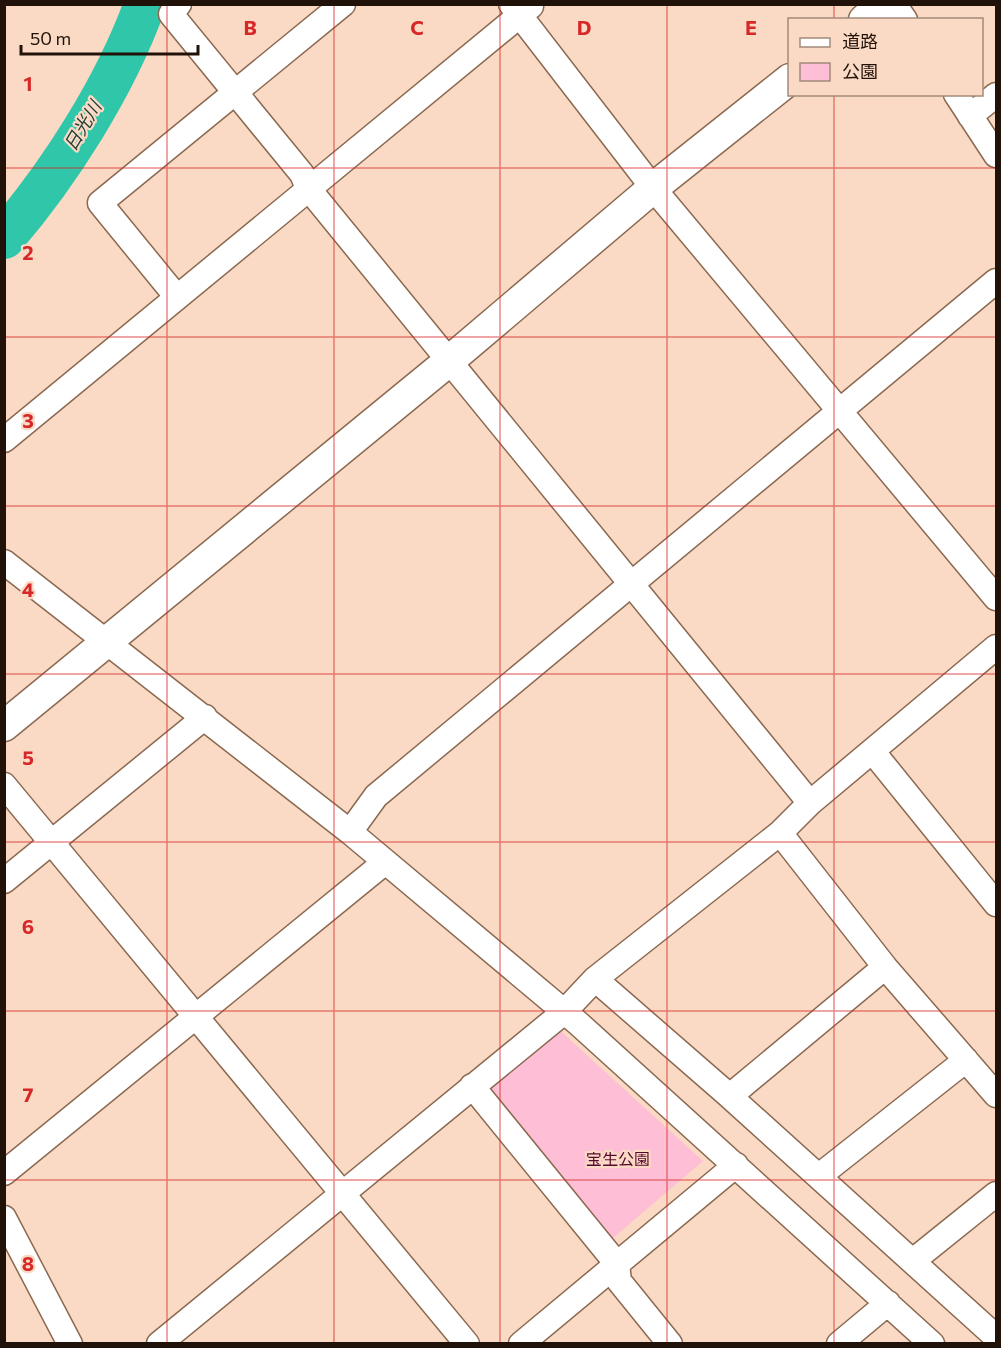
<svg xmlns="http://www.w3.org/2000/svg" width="1001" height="1348" font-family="Commissioner,'Noto Sans JP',sans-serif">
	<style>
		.green { fill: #febed5 }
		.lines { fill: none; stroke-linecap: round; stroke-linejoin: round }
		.river { stroke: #30c6a9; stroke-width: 42 }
		.minor-casing { stroke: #8b6850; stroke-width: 27 }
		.tertiary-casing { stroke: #8b6850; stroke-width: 33 }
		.minor { stroke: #fff; stroke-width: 24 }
		.tertiary { stroke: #fff; stroke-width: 30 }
		.grid { fill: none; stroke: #d62828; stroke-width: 1.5; stroke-opacity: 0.55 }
		.labels { text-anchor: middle; stroke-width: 4.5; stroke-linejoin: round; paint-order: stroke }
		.park-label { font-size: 16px; fill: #560830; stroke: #fadac4 }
		.water-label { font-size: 18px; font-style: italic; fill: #1e3c35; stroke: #fadac4 }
		.grid-label { font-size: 20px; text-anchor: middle; font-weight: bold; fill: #d62828; stroke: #fadac4; stroke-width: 4.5; stroke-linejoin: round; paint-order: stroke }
	</style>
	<rect width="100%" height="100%" fill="#fadac4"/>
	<path class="green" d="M 556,1027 L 703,1161 L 612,1239 L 488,1088 Z"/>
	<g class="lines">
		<path class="river" d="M 4,238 C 60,173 116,85 145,4"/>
		<defs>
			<path id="minor" d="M 179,4 L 171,14 L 302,174 L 308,188 L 810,803
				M 511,4 L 653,188 L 996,598
				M 894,4 L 905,20
				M 956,94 L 996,155
				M 970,116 L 996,95
				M 176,296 L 100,203 L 343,4
				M 4,440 L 531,6
				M 4,562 L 350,832 L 579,1024 L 932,1344
				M 873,752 L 996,904
				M 4,785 L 467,1344
				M 350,832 L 376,796 L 996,281
				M 780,833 L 885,967 L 996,1095
				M 4,881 L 205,717
				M 595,979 L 726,1093 L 996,1337
				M 472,1086 L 617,1264 L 619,1281 L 670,1344
				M 730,1096 L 885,967
				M 4,1173 L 384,863
				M 819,1176 L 966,1060
				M 4,1218 L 70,1344
				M 914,1260 L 996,1194
				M 159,1344 L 564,1012 L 595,979 L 780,833 L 810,803 L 996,647
				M 521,1344 L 736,1165
				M 839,1344 L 888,1303"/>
			<path id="tertiary" d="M 864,20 L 882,4
				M 4,726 L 449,361 L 653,188 L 790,79"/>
		</defs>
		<use href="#minor" class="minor-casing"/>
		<use href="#tertiary" class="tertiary-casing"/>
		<use href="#minor" class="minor"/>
		<use href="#tertiary" class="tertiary"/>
	</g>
	<path class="grid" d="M 167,4 L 167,1344M 334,4 L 334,1344M 500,4 L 500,1344M 667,4 L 667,1344M 834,4 L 834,20M 834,94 L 834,1344M 4,168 L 996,168M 4,337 L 996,337M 4,506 L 996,506M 4,674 L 996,674M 4,842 L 996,842M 4,1011 L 996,1011M 4,1180 L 996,1180"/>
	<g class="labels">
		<g class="park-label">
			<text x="618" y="1165">宝生公園</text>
		</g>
		<g class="water-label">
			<text transform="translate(83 126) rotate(-59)" y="6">日光川</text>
		</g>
	</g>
	<g class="grid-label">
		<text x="250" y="35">B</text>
		<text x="417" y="35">C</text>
		<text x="584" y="35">D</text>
		<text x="751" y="35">E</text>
		<text x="28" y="91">1</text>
		<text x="28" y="260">2</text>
		<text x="28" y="428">3</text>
		<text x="28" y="597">4</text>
		<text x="28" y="765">5</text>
		<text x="28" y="934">6</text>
		<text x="28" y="1102">7</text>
		<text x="28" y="1271">8</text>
	</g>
	<rect width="1001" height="1348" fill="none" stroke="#201209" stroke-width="12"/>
	<rect x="788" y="18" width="195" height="78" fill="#fadac4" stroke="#a38a79" stroke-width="1.5"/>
	<rect x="800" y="38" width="30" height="9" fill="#ffffff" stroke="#a38a79" stroke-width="1.5"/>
	<text x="842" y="48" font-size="18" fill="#201209">道路</text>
	<rect x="800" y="63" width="30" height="18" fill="#febed5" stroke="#a38a79" stroke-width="1.5"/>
	<text x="842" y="78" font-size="18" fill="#201209">公園</text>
	<path d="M21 45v9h177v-9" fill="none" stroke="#201209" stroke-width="3"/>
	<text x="30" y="45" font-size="18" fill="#201209" stroke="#fadac4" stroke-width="4.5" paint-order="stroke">50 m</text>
</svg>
